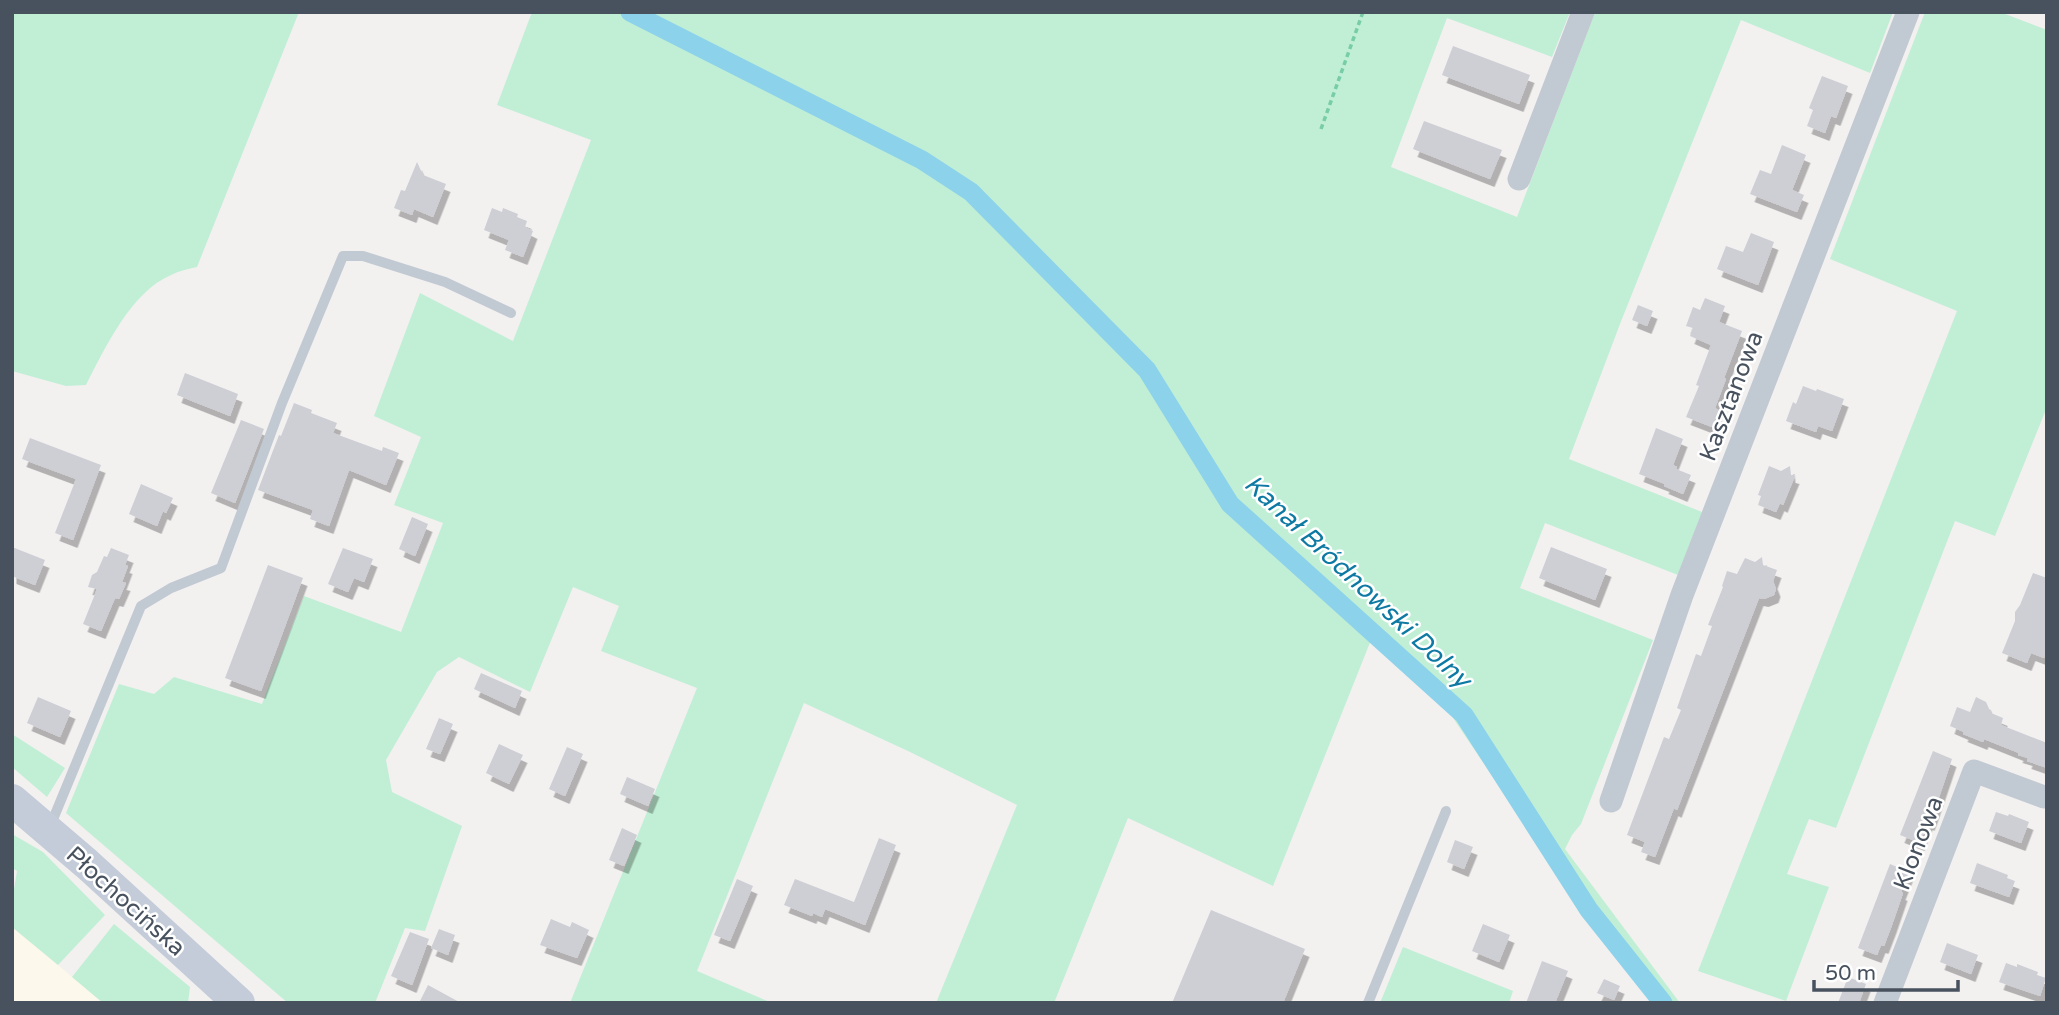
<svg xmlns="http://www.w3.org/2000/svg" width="2059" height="1015" font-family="'Varela Round',sans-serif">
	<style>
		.commercial { fill: #fcf8eb }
		.green { fill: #c0efd5 }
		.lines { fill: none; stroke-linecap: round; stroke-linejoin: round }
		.canal { stroke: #8dd2eb; stroke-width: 19 }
		.building { fill: #cdcfd5; filter: url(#shadow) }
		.path { stroke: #78cda8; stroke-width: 3.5; stroke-dasharray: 5 3.5; stroke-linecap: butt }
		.service { stroke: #c1c9d2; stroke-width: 10 }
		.minor { stroke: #c1c9d2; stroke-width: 23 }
		.secondary { stroke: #c3ccd8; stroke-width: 32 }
		.labels { text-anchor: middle; stroke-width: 5; stroke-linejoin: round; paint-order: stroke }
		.street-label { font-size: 24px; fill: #48525e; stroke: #fff }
		.water-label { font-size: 26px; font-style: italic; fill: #0e7aa3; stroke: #fff }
	</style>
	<defs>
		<filter id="shadow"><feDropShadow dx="4.5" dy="8" stdDeviation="0" flood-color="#0004"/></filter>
	</defs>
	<rect width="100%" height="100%" fill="#f3f0f0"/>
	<path class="commercial" d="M 12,927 L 58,965 L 103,1003 L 12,1003 Z"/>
	<path class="green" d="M 12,12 L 299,12 L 197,267 C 188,269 179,271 171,275 C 131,292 105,348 86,385 L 66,386 L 12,371 Z
		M 532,12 L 1570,12 L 1552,57 L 1447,18 L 1391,167 L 1517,217 L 1595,12 L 1893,12 L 1870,73 L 1741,20 L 1620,324 L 1569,459 L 1702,512 L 1678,575 L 1545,523 L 1520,588 L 1653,640 L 1581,824 L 1572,835 L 1565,849 L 1680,1003 L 1657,1003 L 1630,972 L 1559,875 L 1445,706 L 1371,640 L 1273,886 L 1128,818 L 1054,1003 L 936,1003 L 1017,805 L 908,751 L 804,703 L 697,971 L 772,1003 L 570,1003 L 697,688 L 601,651 L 619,606 L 573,587 L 530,692 L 459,657 L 437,672 L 386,760 L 392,792 L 462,826 L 425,931 L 405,928 L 375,1003 L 288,1003 L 66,813 L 119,684 L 154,694 L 174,677 L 262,704 L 304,596 L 401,632 L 443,523 L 394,505 L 421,437 L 374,416 L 420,293 L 513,341 L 591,140 L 497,105 Z
		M 1925,12 L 2000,12 L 2047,30 L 2047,407 L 1995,536 L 1955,521 L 1836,828 L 1809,819 L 1787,874 L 1829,887 L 1786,1001 L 1698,971 L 1957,311 L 1830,259 Z
		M 12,734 L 65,768 L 47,797 L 12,767 Z
		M 12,834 L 43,852 L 105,915 L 58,965 L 12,927 L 12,901 L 17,871 L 12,868 Z
		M 114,924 L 190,987 L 188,1003 L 103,1003 L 72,977 Z
		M 1403,947 L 1513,991 L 1509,1003 L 1380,1003 Z"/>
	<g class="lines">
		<path class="canal" d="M 630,12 L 922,160 L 971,192 L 1147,370 L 1230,504 L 1464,715 L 1589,910 L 1663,1003"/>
	</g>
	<path class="building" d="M 1453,46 L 1530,75 L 1519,104 L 1442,75 Z
		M 1822,76 L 1848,86 L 1836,118 L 1831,116 L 1825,133 L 1807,126 L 1813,110 L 1809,108 Z
		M 1424,121 L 1502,150 L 1490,179 L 1413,149 Z
		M 1782,145 L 1806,155 L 1792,190 L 1804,195 L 1797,212 L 1750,194 L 1760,170 L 1771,174 Z
		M 417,162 L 423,175 L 446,184 L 433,217 L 414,209 L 412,215 L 394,208 L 401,190 L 405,191 Z
		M 492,208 L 502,212 L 503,208 L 518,214 L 517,217 L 527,221 L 525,227 L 533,231 L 523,257 L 505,250 L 509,240 L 484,230 Z
		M 1751,233 L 1774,242 L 1758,285 L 1717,269 L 1726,246 L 1743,252 Z
		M 1705,298 L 1725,306 L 1719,322 L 1742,331 L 1724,378 L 1726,379 L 1715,408 L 1718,410 L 1712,427 L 1686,417 L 1699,386 L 1696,385 L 1711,345 L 1690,336 L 1693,328 L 1686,326 L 1693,307 L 1700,310 Z
		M 1638,305 L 1653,311 L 1647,326 L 1632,320 Z
		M 185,373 L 238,394 L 230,416 L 177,395 Z
		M 1803,386 L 1816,391 L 1817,389 L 1844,399 L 1832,431 L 1818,426 L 1816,432 L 1786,421 L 1793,402 L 1796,404 Z
		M 294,403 L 312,410 L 311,413 L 337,423 L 333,433 L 382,451 L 383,447 L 399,453 L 386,485 L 349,470 L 329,526 L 310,519 L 313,510 L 258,490 L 279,435 L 281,436 Z
		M 241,420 L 264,429 L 235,503 L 211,493 Z
		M 1656,428 L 1683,439 L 1673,465 L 1677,467 L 1676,469 L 1691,475 L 1683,494 L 1664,486 L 1665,484 L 1639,474 Z
		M 30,438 L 101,465 L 73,540 L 55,533 L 76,479 L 22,459 Z
		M 1769,466 L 1781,471 L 1790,466 L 1791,475 L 1795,476 L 1783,505 L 1780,503 L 1776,512 L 1758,505 L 1761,496 L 1758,495 Z
		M 141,484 L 173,498 L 166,513 L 163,511 L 157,526 L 129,514 Z
		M 412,517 L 428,524 L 415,556 L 399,549 Z
		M 12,547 L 45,560 L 35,585 L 12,576 Z
		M 1551,547 L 1607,569 L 1595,600 L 1539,578 Z
		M 111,548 L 129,555 L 125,565 L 128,566 L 122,582 L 126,583 L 119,599 L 115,598 L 101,631 L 83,624 L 97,589 L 88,587 L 92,575 L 97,572 L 104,556 L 107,557 Z
		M 343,548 L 373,559 L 364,582 L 354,578 L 348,592 L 328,584 Z
		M 1762,557 L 1763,565 L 1777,570 L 1773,581 L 1776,589 L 1774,595 L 1764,599 L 1759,598 L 1677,810 L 1674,808 L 1655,857 L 1641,852 L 1645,842 L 1627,835 L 1664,737 L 1669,739 L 1681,710 L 1677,708 L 1696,654 L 1701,656 L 1712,626 L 1708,625 L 1723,587 L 1722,586 L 1727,571 L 1737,574 L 1745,558 L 1755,562 Z
		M 268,565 L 303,578 L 261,691 L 225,678 Z
		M 2033,573 L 2047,578 L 2047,650 L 2044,658 L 2031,653 L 2027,663 L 2002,653 L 2015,621 L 2015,612 L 2020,605 Z
		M 481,673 L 522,691 L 515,708 L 474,689 Z
		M 38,697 L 71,711 L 60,737 L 27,723 Z
		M 1976,697 L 1986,702 L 1991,713 L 2003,718 L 2001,725 L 2047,743 L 2047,768 L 2027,761 L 2028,758 L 2018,755 L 2019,753 L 1984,739 L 1983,742 L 1963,734 L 1964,732 L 1950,726 L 1957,707 L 1970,712 Z
		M 439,718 L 453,724 L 440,754 L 426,749 Z
		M 499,744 L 523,755 L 509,784 L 486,773 Z
		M 567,747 L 583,754 L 565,796 L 549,789 Z
		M 1933,751 L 1952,759 L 1933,815 L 1930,823 L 1928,822 L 1920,843 L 1900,835 Z
		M 627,777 L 655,789 L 648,806 L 620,794 Z
		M 1996,812 L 2008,816 L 2009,814 L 2029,822 L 2021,843 L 1989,831 Z
		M 622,828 L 637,835 L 624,866 L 609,860 Z
		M 879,838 L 896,845 L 865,925 L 825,909 L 822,917 L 813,913 L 812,916 L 784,905 L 795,879 L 854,902 Z
		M 1455,840 L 1473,847 L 1464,869 L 1447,862 Z
		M 1977,863 L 2008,875 L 2007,878 L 2015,881 L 2009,897 L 1970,883 Z
		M 1890,864 L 1909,872 L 1901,892 L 1903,893 L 1892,925 L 1884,946 L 1881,945 L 1877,955 L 1858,948 Z
		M 737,879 L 753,886 L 730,941 L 714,935 Z
		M 1211,910 L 1305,949 L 1283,1003 L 1172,1003 Z
		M 551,919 L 570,927 L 572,922 L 589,930 L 577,958 L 540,945 Z
		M 1483,924 L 1510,935 L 1499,962 L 1472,951 Z
		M 439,929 L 455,935 L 448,955 L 431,948 Z
		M 410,932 L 429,939 L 412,985 L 391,976 Z
		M 1947,943 L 1978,955 L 1971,974 L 1940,962 Z
		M 1542,961 L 1568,971 L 1555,1003 L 1526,1003 Z
		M 2006,963 L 2017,967 L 2017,964 L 2038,972 L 2037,975 L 2046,978 L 2040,996 L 1999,982 Z
		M 1848,977 L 1866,984 L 1859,1003 L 1838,1003 Z
		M 1604,979 L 1620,986 L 1614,1000 L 1597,993 Z
		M 428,985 L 461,1003 L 419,1003 Z"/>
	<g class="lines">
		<path class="path" d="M 1321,129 L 1363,12"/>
		<path class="service" d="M 49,829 L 141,606 L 171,588 L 221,568 L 282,403 L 343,256 L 363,256 L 445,282 L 511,313
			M 1368,1003 L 1446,811"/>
		<path class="minor" d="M 1519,179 L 1583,12
			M 1611,801 L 1682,595 L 1908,12
			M 1885,1003 L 1974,771 L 2044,797"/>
		<path class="secondary" d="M 12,800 L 87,864 L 239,1003"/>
	</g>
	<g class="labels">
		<g class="street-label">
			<text transform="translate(1731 396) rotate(-69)" y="8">Kasztanowa</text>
			<text transform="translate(1918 843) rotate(-69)" y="8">Klonowa</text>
			<text transform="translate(126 901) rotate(42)" y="8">Płochocińska</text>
		</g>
		<g class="water-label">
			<text transform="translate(1358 581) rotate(43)" y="9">Kanał Bródnowski Dolny</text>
		</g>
	</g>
	<rect width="2059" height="1015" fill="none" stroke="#48525e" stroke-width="28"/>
	<path d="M1814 980v10h144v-10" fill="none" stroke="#48525e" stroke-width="3.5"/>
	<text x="1825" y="980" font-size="21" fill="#48525e" stroke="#ffffff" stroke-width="5" paint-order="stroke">50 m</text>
</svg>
